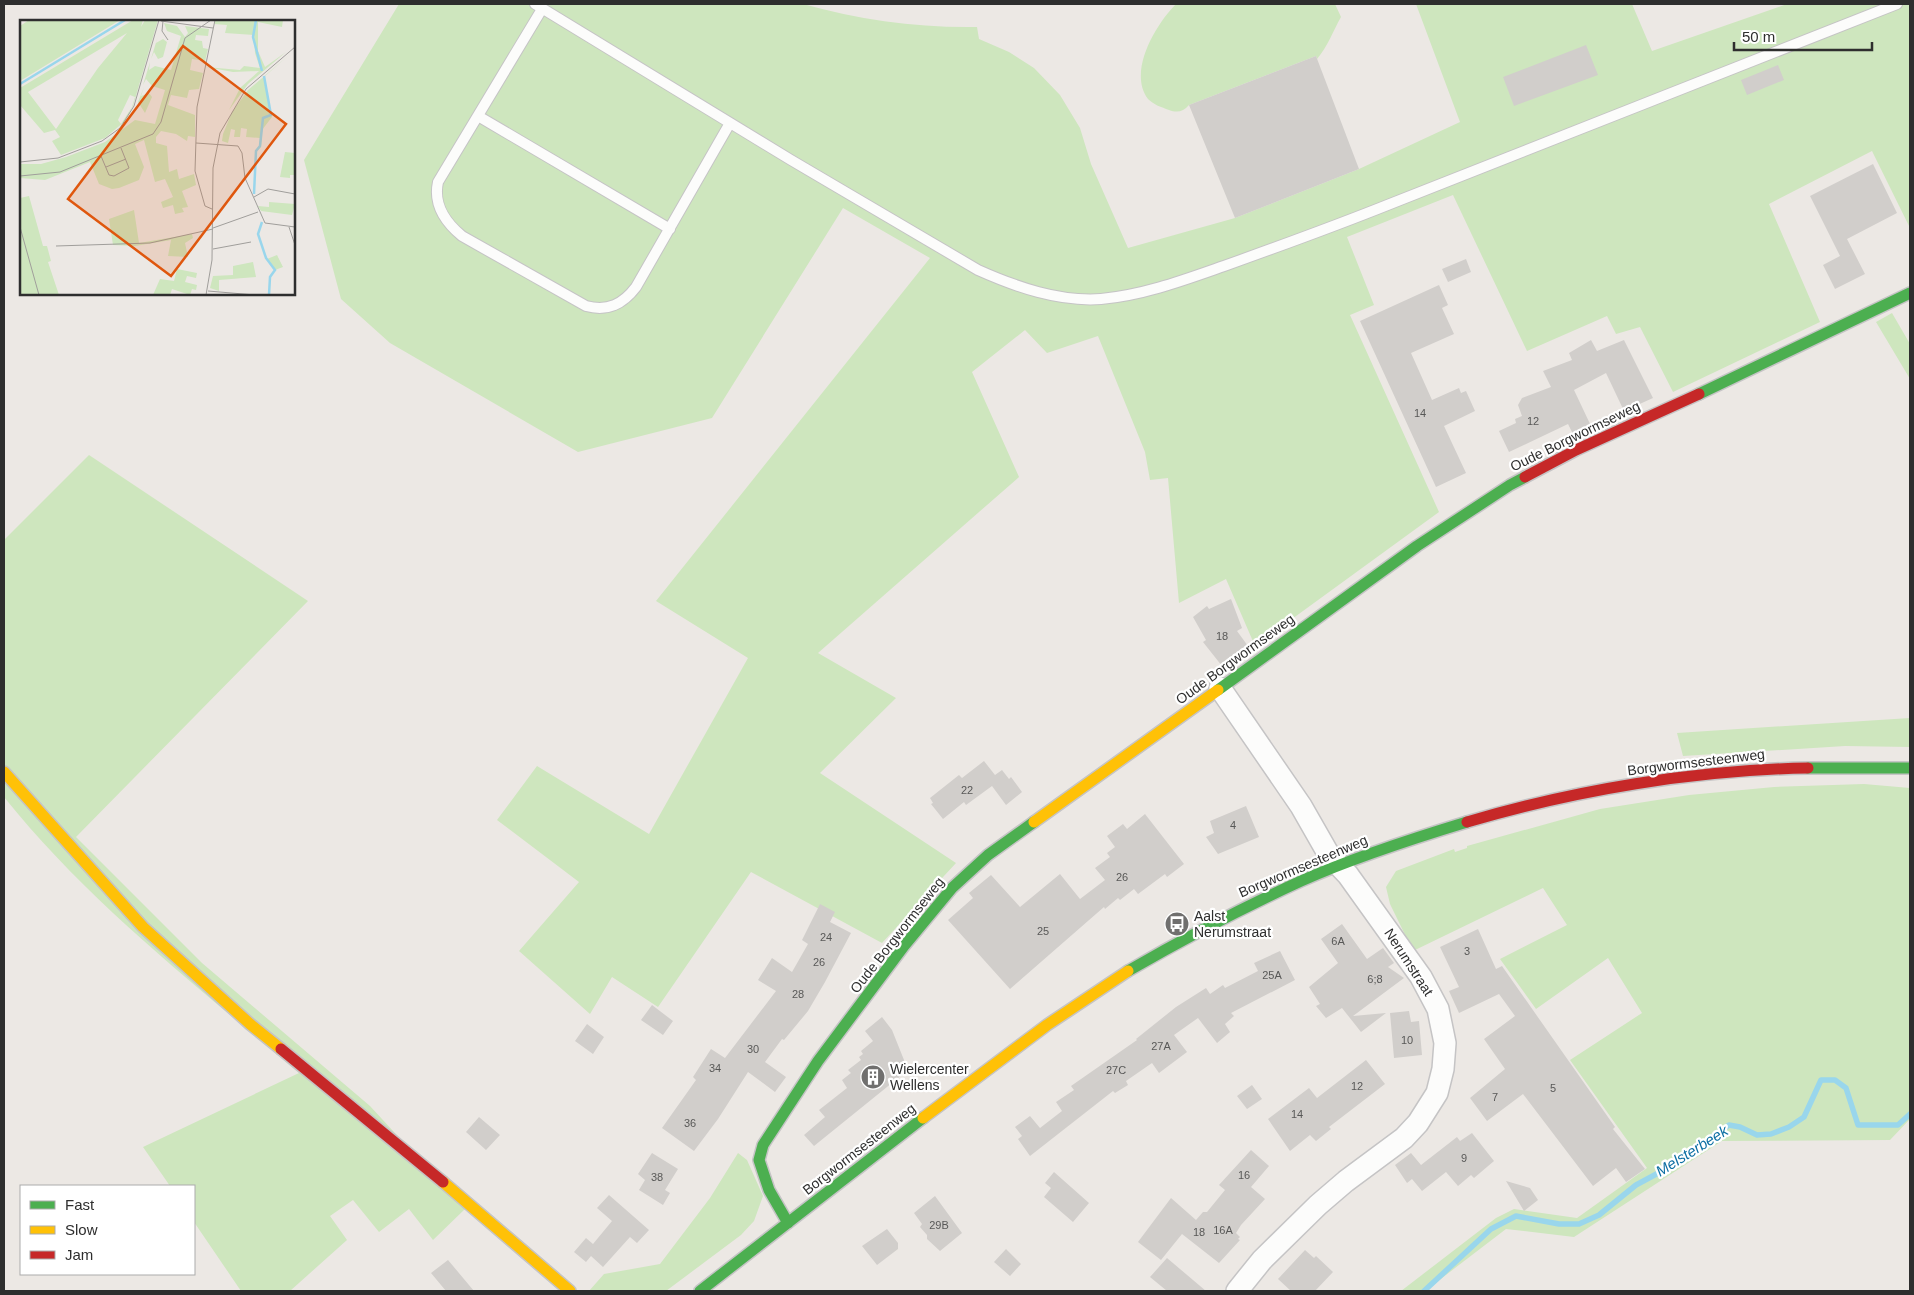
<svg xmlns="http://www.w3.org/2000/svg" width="1914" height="1295" font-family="Arial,sans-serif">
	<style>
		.green { fill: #cee6be }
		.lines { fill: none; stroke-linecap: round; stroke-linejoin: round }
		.stream { stroke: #99d6ec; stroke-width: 5.5 }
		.building { fill: #d1cecb }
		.lane-casing { stroke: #c5c4c5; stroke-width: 12 }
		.street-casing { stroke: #c5c4c5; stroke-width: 24 }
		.fast-casing { stroke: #c5c4c5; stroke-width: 14 }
		.slow-casing { stroke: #c5c4c5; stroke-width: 14 }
		.jam-casing { stroke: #c5c4c5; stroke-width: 14 }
		.lane { stroke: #fcfcfb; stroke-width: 10 }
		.street { stroke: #fcfcfb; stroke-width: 21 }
		.fast { stroke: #4caf50; stroke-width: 11 }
		.slow { stroke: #ffc107; stroke-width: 11 }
		.jam { stroke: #c62828; stroke-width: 11 }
		.labels { text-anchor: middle; stroke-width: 4.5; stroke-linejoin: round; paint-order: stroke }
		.number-label { font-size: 11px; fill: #585857 }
		.street-label { font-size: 14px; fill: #2e2e2e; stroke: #fff }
		.poi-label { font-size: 14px; fill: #2e2e2e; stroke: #fff; text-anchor: start }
		.water-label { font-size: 15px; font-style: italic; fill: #0d6fa3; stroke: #fff }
		.inset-river { fill: none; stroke: #99d6ec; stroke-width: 2.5 }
		.inset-road { fill: none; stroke: #a09e9b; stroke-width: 1 }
		.view { fill: #df570e; fill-opacity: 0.15; stroke: #df570e; stroke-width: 2.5 }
		.inset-edge { fill: none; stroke: #2e2e2e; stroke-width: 2.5 }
	</style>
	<rect width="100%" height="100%" fill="#ece8e4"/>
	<path class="green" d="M 399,4 L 803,4 C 860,20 918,28 977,27 L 979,39 L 1009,52 L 1034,68 L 1060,95 L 1080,128 L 1091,164 L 1128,248 L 1235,218 L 1359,169 L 1460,122 L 1416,4 L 1632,4 L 1652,51 L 1787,4 L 1910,4 L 1910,228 L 1872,151 L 1769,204 L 1820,322 L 1673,392 L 1640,327 L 1616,334 L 1607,316 L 1527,351 L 1453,195 L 1347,237 L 1374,305 L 1350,315 L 1439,512 L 1255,646 L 1226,579 L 1179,603 L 1168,478 L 1150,480 L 1145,452 L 1098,336 L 1047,353 L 1025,330 L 972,372 L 1019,477 L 818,653 L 896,698 L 820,773 L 956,863 L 882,943 L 751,872 L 658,1007 L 612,977 L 590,1014 L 519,951 L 579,882 L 497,820 L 537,766 L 649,834 L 748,658 L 656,601 L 930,258 L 843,208 L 712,418 L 578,452 L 390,343 L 341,299 L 304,160 Z
		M 1176,4 L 1335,4 L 1341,17 C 1333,31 1328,46 1317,59 L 1316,56 L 1189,105 C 1183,112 1177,113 1169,110 C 1161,107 1154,105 1148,99 C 1127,71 1157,23 1176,4 Z
		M 1892,313 L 1910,344 L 1910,379 L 1876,322 Z
		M 89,455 L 308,601 L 76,837 L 202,963 L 370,1106 L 465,1209 L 433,1240 L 409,1209 L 379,1232 L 353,1200 L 330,1216 L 347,1240 L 290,1291 L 241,1291 L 194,1222 L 194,1186 L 170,1186 L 143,1147 L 299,1073 C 197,986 88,902 4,797 L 4,540 Z
		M 1910,718 L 1910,747 L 1845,746 L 1683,756 L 1677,733 Z
		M 1864,784 L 1910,788 L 1910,1119 L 1890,1140 L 1722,1141 L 1574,1237 L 1506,1229 L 1425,1291 L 1401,1291 L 1496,1218 L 1514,1209 L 1577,1218 L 1647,1168 L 1570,1060 L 1642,1013 L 1608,958 L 1536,1009 L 1500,959 L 1567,925 L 1543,888 L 1413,951 L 1390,904 L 1386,887 L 1396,871 L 1454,849 L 1455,852 L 1467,848 L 1467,846 L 1600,809 L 1689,795 L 1774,787 Z
		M 738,1153 L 747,1160 L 763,1196 L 754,1221 L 741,1235 L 666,1291 L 589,1291 L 604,1274 L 660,1264 L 710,1198 Z"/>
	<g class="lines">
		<path class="stream" d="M 1424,1291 L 1491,1229 L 1516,1216 L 1559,1224 L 1579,1224 L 1599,1215 L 1636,1185 L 1688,1157 L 1709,1139 L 1729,1125 L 1740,1127 L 1757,1135 L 1771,1134 L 1789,1127 L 1804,1117 L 1821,1080 L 1835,1080 L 1846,1088 L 1858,1125 L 1898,1125 L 1910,1114"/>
	</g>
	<path class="building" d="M 1586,45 L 1598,75 L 1514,106 L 1503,77 Z
		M 1316,56 L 1359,169 L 1235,218 L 1189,105 Z
		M 1778,65 L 1784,80 L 1747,95 L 1741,80 Z
		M 1873,164 L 1897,213 L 1847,239 L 1865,274 L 1835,289 L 1823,265 L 1840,256 L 1810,196 Z
		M 1466,259 L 1471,272 L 1448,282 L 1442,269 Z
		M 1439,285 L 1448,305 L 1442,308 L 1454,334 L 1411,353 L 1432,400 L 1459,388 L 1461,393 L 1466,391 L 1475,411 L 1444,426 L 1466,473 L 1436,487 L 1360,321 Z
		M 1591,340 L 1597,351 L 1624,340 L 1653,398 L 1624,411 L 1606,373 L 1574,390 L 1591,426 L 1573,434 L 1568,424 L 1509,452 L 1499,431 L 1516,423 L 1515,419 L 1522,416 L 1518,405 L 1522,398 L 1551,387 L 1543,371 L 1572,360 L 1569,353 Z
		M 1231,599 L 1242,628 L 1237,631 L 1248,646 L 1222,666 L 1203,642 L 1206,640 L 1193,617 L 1207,606 L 1209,609 Z
		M 984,761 L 995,775 L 1002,770 L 1009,779 L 1011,777 L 1022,792 L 1006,805 L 992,786 L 966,805 L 964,802 L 943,819 L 931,804 L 933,803 L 930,798 L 959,775 L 962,778 Z
		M 1246,806 L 1259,837 L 1218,854 L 1206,837 L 1214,833 L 1210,821 Z
		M 1145,814 L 1184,864 L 1167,877 L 1165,874 L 1138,894 L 1134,889 L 1120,900 L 1118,898 L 1105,909 L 1104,907 L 1010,989 L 948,920 L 973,898 L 969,893 L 991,875 L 1020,907 L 1060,874 L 1080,899 L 1105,880 L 1095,868 L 1110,857 L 1107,853 L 1115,847 L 1107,836 L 1123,824 L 1127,829 Z
		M 820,904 L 835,912 L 830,922 L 851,933 L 825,982 L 808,1011 L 784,1040 L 782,1039 L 765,1062 L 786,1077 L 775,1092 L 748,1072 L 718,1119 L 694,1151 L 662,1128 L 696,1080 L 693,1077 L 711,1049 L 725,1058 L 776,991 L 758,980 L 772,958 L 792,972 L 808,944 L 802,940 Z
		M 1342,924 L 1367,959 L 1383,948 L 1394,963 L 1388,967 L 1404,978 L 1353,1016 L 1386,1013 L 1361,1032 L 1342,1008 L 1326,1018 L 1316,1006 L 1320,1004 L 1309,987 L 1338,963 L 1321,939 Z
		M 1478,929 L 1496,969 L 1502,966 L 1615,1127 L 1613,1129 L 1645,1169 L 1626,1182 L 1616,1168 L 1593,1186 L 1523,1094 L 1487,1121 L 1470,1098 L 1505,1069 L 1484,1039 L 1515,1016 L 1499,994 L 1459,1013 L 1449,991 L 1459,987 L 1440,947 Z
		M 1280,951 L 1295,980 L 1231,1013 L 1234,1016 L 1225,1024 L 1230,1032 L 1217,1043 L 1198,1018 L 1174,1035 L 1187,1052 L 1159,1073 L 1152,1063 L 1126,1081 L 1128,1085 L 1115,1093 L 1113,1091 L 1030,1156 L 1018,1139 L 1022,1136 L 1015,1127 L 1030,1116 L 1040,1128 L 1062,1111 L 1056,1102 L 1074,1090 L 1071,1086 L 1137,1040 L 1136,1039 L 1176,1007 L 1206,988 L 1210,994 L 1223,985 L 1225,988 L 1258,971 L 1254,963 Z
		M 652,1005 L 673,1021 L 663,1035 L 641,1020 Z
		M 1409,1011 L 1411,1022 L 1419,1021 L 1422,1055 L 1394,1058 L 1390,1013 Z
		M 882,1017 L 892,1030 L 908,1070 L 814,1146 L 804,1135 L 825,1117 L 819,1110 L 847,1088 L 842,1080 L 851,1073 L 848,1070 L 861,1060 L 859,1057 L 863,1054 L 861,1051 L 873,1041 L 865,1031 Z
		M 587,1024 L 604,1037 L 593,1054 L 575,1041 Z
		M 1366,1060 L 1385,1084 L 1329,1127 L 1331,1129 L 1316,1141 L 1310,1135 L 1290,1151 L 1268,1119 L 1309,1088 L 1317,1098 Z
		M 1252,1085 L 1262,1099 L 1247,1109 L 1237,1096 Z
		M 479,1117 L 500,1135 L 486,1150 L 466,1132 Z
		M 1472,1133 L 1494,1161 L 1474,1178 L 1471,1175 L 1458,1186 L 1446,1172 L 1422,1191 L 1412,1179 L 1407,1183 L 1395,1165 L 1411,1153 L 1421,1165 L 1457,1137 L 1460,1141 Z
		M 1251,1150 L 1269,1166 L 1251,1187 L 1265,1199 L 1241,1225 L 1236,1233 L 1240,1237 L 1238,1239 L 1240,1240 L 1219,1263 L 1182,1234 L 1161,1260 L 1138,1242 L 1171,1198 L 1196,1220 L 1203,1212 L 1207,1212 L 1225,1190 L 1219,1185 Z
		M 652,1153 L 678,1169 L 665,1190 L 670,1193 L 663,1205 L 639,1190 L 645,1180 L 638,1174 Z
		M 1054,1172 L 1089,1203 L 1073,1222 L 1044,1197 L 1051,1188 L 1045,1183 Z
		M 1506,1181 L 1530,1188 L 1538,1200 L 1524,1211 Z
		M 609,1195 L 649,1230 L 637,1243 L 630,1237 L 603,1267 L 591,1256 L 586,1262 L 574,1252 L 586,1238 L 593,1244 L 612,1221 L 597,1208 Z
		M 935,1196 L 962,1233 L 940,1251 L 927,1239 L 927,1235 L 920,1227 L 922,1224 L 914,1213 Z
		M 887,1229 L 898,1243 L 898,1249 L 877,1265 L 862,1246 Z
		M 1006,1249 L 1021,1264 L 1010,1276 L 994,1262 Z
		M 1305,1250 L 1314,1258 L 1316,1256 L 1333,1272 L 1315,1291 L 1291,1291 L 1278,1279 Z
		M 1167,1258 L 1206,1291 L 1167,1291 L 1150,1277 Z
		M 448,1260 L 474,1291 L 446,1291 L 431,1273 Z"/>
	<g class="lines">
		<defs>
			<path id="lane" d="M 535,4 L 791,160 L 978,270 C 1016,287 1059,302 1101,299 C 1144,295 1184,280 1224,266 C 1280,246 1335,226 1390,204 C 1559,138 1728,70 1897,4
				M 542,9 L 438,182 C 433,205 445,222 462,236 L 586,306 C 608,312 623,304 636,287 L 730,123
				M 478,116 L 670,229"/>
			<path id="street" d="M 1220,688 L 1301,806 L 1329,855 L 1348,875 L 1421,977 L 1438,1009 L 1445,1043 L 1443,1069 L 1437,1093 L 1418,1123 L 1404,1138 L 1346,1181 L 1318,1205 L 1262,1260 L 1237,1291"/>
			<path id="fast" d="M 1699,394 L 1910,293
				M 1218,690 L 1417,546 L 1510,485 L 1525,477
				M 1808,768 L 1910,768
				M 1128,971 C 1185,938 1242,908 1301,881 C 1355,857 1411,839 1467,822
				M 788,1223 L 769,1190 L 759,1160 L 763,1145 L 818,1061 L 904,946 L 952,888 L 988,855 L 1034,822
				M 700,1291 L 923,1118"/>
			<path id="slow" d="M 4,772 L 143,927 L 250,1024 L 281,1049
				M 1034,822 L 1218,690
				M 923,1118 L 1047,1025 L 1128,971
				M 443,1182 L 570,1291"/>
			<path id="jam" d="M 1525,477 L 1576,450 L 1699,394
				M 1467,822 C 1575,790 1695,770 1808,768
				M 281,1049 L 443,1182"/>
		</defs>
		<use href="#lane" class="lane-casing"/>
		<use href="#street" class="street-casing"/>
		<use href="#fast" class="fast-casing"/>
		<use href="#slow" class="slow-casing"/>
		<use href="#jam" class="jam-casing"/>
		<use href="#lane" class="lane"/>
		<use href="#street" class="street"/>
		<use href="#fast" class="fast"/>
		<use href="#slow" class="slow"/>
		<use href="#jam" class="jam"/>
	</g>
	<defs>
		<symbol id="bus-disc" viewBox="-11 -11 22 22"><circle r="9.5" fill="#706f6e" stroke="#fff"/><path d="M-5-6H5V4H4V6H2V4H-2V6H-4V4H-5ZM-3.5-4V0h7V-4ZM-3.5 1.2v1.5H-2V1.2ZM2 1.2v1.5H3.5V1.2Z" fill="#fff"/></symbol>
		<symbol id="building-disc" viewBox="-11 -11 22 22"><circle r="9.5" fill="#706f6e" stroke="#fff"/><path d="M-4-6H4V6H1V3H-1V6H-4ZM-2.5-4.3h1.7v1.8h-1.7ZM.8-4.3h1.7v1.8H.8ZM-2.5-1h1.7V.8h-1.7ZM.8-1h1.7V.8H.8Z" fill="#fff"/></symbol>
	</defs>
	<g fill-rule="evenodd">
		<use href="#bus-disc" x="1163" y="910" width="28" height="28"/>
		<use href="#building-disc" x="859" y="1063" width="28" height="28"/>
	</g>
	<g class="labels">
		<g class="number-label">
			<text x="1420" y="417">14</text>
			<text x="1533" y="425">12</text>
			<text x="1222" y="640">18</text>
			<text x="967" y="794">22</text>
			<text x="1233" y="829">4</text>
			<text x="1122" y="881">26</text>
			<text x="1043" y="935">25</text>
			<text x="826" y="941">24</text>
			<text x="1338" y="945">6A</text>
			<text x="1467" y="955">3</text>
			<text x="819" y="966">26</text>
			<text x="1272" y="979">25A</text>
			<text x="1375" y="983">6;8</text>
			<text x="798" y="998">28</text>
			<text x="1407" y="1044">10</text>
			<text x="1161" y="1050">27A</text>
			<text x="753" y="1053">30</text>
			<text x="715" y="1072">34</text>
			<text x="1116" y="1074">27C</text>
			<text x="1357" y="1090">12</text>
			<text x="1553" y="1092">5</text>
			<text x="1495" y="1101">7</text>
			<text x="1297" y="1118">14</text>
			<text x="690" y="1127">36</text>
			<text x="1464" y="1162">9</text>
			<text x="1244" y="1179">16</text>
			<text x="657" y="1181">38</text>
			<text x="939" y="1229">29B</text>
			<text x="1223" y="1234">16A</text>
			<text x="1199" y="1236">18</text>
		</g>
		<g class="street-label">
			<text transform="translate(1575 436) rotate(-26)" y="5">Oude Borgwormseweg</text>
			<text transform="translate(1235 659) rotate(-36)" y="5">Oude Borgwormseweg</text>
			<text transform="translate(1696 762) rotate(-7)" y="5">Borgwormsesteenweg</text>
			<text transform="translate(1303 866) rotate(-23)" y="5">Borgwormsesteenweg</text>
			<text transform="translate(897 935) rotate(-52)" y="5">Oude Borgwormseweg</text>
			<text transform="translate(1409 962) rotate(57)" y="5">Nerumstraat</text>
			<text transform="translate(859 1149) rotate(-38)" y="5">Borgwormsesteenweg</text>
		</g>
		<g class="poi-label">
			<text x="1194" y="921">Aalst<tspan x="1194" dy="16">Nerumstraat</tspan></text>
			<text x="890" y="1074">Wielercenter<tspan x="890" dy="16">Wellens</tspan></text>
		</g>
		<g class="water-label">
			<text transform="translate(1692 1151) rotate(-32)" y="5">Melsterbeek</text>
		</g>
	</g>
	<g transform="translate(20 20)">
		<rect width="275" height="275" fill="#ece8e4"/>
		<path d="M 9,0 L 100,0 L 0,61 L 0,6 ZM 113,0 L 123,0 L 121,7 L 125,0 L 138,0 L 113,86 L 104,102 L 85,118 L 41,135 L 32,121 L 40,117 L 35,110 L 24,113 L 0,85 L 0,68 ZM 107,13 L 78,48 L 36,109 L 8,72 ZM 110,75 L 115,77 L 112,87 L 101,104 L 98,100 ZM 196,0 L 263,0 L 262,7 L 238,2 L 238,31 L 245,47 L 266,32 L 228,64 L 209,90 L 220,68 L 239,51 L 213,52 L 186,47 L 220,50 L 224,46 L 240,48 L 235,33 L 234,15 L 205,13 L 207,5 L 194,4 ZM 144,3 L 157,6 L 165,17 L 168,13 L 165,6 L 189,9 L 188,16 L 176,15 L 175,20 L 182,21 L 183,28 L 188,29 L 185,41 L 172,39 L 170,50 L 183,53 L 179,69 L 169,70 L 167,78 L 151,75 L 148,85 L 175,95 L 175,117 L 168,116 L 167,121 L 156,114 L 141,111 L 136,117 L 136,123 L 147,126 L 149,152 L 157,149 L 159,159 L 174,154 L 176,165 L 162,171 L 168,187 L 162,188 L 164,192 L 155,194 L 153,185 L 143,188 L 141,182 L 153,177 L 145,159 L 135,162 L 124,120 L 115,124 L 124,147 L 119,160 L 99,168 L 92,169 L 79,164 L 70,142 L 25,160 L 0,158 L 0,144 L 21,144 L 46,137 L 85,122 L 115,100 L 135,104 L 145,70 L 132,66 L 126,59 L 123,65 L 130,42 L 129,50 L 135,46 L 151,50 L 161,16 L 147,11 ZM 138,16 L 136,23 L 143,19 L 147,22 L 143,37 L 138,39 L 134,32 L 131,39 ZM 269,35 L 244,57 L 252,97 L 242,110 L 241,127 L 236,132 L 235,149 L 235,133 L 239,126 L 240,118 L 226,117 L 227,109 L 221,108 L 220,117 L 214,117 L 215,110 L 211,109 L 208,123 L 202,121 L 203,114 L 212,92 L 228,70 ZM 124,67 L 121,76 L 129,73 L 132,77 L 125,93 L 118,82 ZM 265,132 L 275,133 L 275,155 L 270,155 L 270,158 L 260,157 ZM 9,176 L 23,226 L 27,226 L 31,241 L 28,242 L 39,275 L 0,275 L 0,178 ZM 249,182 L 275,184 L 272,195 L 241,191 L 238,186 L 249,187 ZM 114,190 L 119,223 L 172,214 L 173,218 L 165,223 L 168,237 L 148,236 L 151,220 L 115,226 L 93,225 L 89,199 ZM 257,235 L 263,247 L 255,250 L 247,239 ZM 233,242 L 236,257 L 199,260 L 199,271 L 190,268 L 193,256 L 213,255 L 213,246 ZM 157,249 L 177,253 L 176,258 L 167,256 L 165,262 L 177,265 L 176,270 L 172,269 L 170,275 L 152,269 L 150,275 L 133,275 L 140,259 L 154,261 Z" fill="#cee6be" fill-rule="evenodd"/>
		<path class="inset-river" d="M 236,0 L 233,17 L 242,51M 0,64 L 105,0M 234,174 L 236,131 L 240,126 L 243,98 L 251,95 L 244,56M 242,202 L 238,214 L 246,238 L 255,250 L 250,257 L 249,275"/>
		<path class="inset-road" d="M 141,1 L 193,8M 143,1 L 142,11 L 148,20M 176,123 L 218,126 L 222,133 L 225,158 L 245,203 L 275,207M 81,136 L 89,155 L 94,156 L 109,148 L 101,128M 0,142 L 38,138 L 82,121 L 100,108 L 114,86 L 139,0M 86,147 L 106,139M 0,156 L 40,152 L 133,114 L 141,102 L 165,18 L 191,0M 234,177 L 248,169 L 275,174M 192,189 L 185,186 L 175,151 L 177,87 L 195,0M 0,207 L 19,275M 269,207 L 275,225M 193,208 L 238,192M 36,226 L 130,223 L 193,209M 193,229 L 231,222M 188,271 L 235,275M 186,275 L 192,240 L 193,148 L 200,113 L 226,69 L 275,27"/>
		<path class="view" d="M 163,26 L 266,104 L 151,256 L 48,179 Z"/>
		<rect width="275" height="275" class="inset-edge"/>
	</g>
	<rect width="1914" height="1295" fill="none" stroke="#2e2e2e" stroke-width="10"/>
	<rect x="20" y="1185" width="175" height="90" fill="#ffffff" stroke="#ababab"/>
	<rect x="30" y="1201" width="25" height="8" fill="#4caf50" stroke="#ababab"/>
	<text x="65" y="1210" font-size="15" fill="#2e2e2e">Fast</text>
	<rect x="30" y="1226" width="25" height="8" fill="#ffc107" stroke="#ababab"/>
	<text x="65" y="1235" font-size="15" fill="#2e2e2e">Slow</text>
	<rect x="30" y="1251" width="25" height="8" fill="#c62828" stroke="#ababab"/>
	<text x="65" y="1260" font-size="15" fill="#2e2e2e">Jam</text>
	<path d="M1734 42v8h138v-8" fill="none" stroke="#2e2e2e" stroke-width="2.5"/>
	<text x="1742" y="42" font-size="15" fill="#2e2e2e" stroke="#ffffff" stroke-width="4" paint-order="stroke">50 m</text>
</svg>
